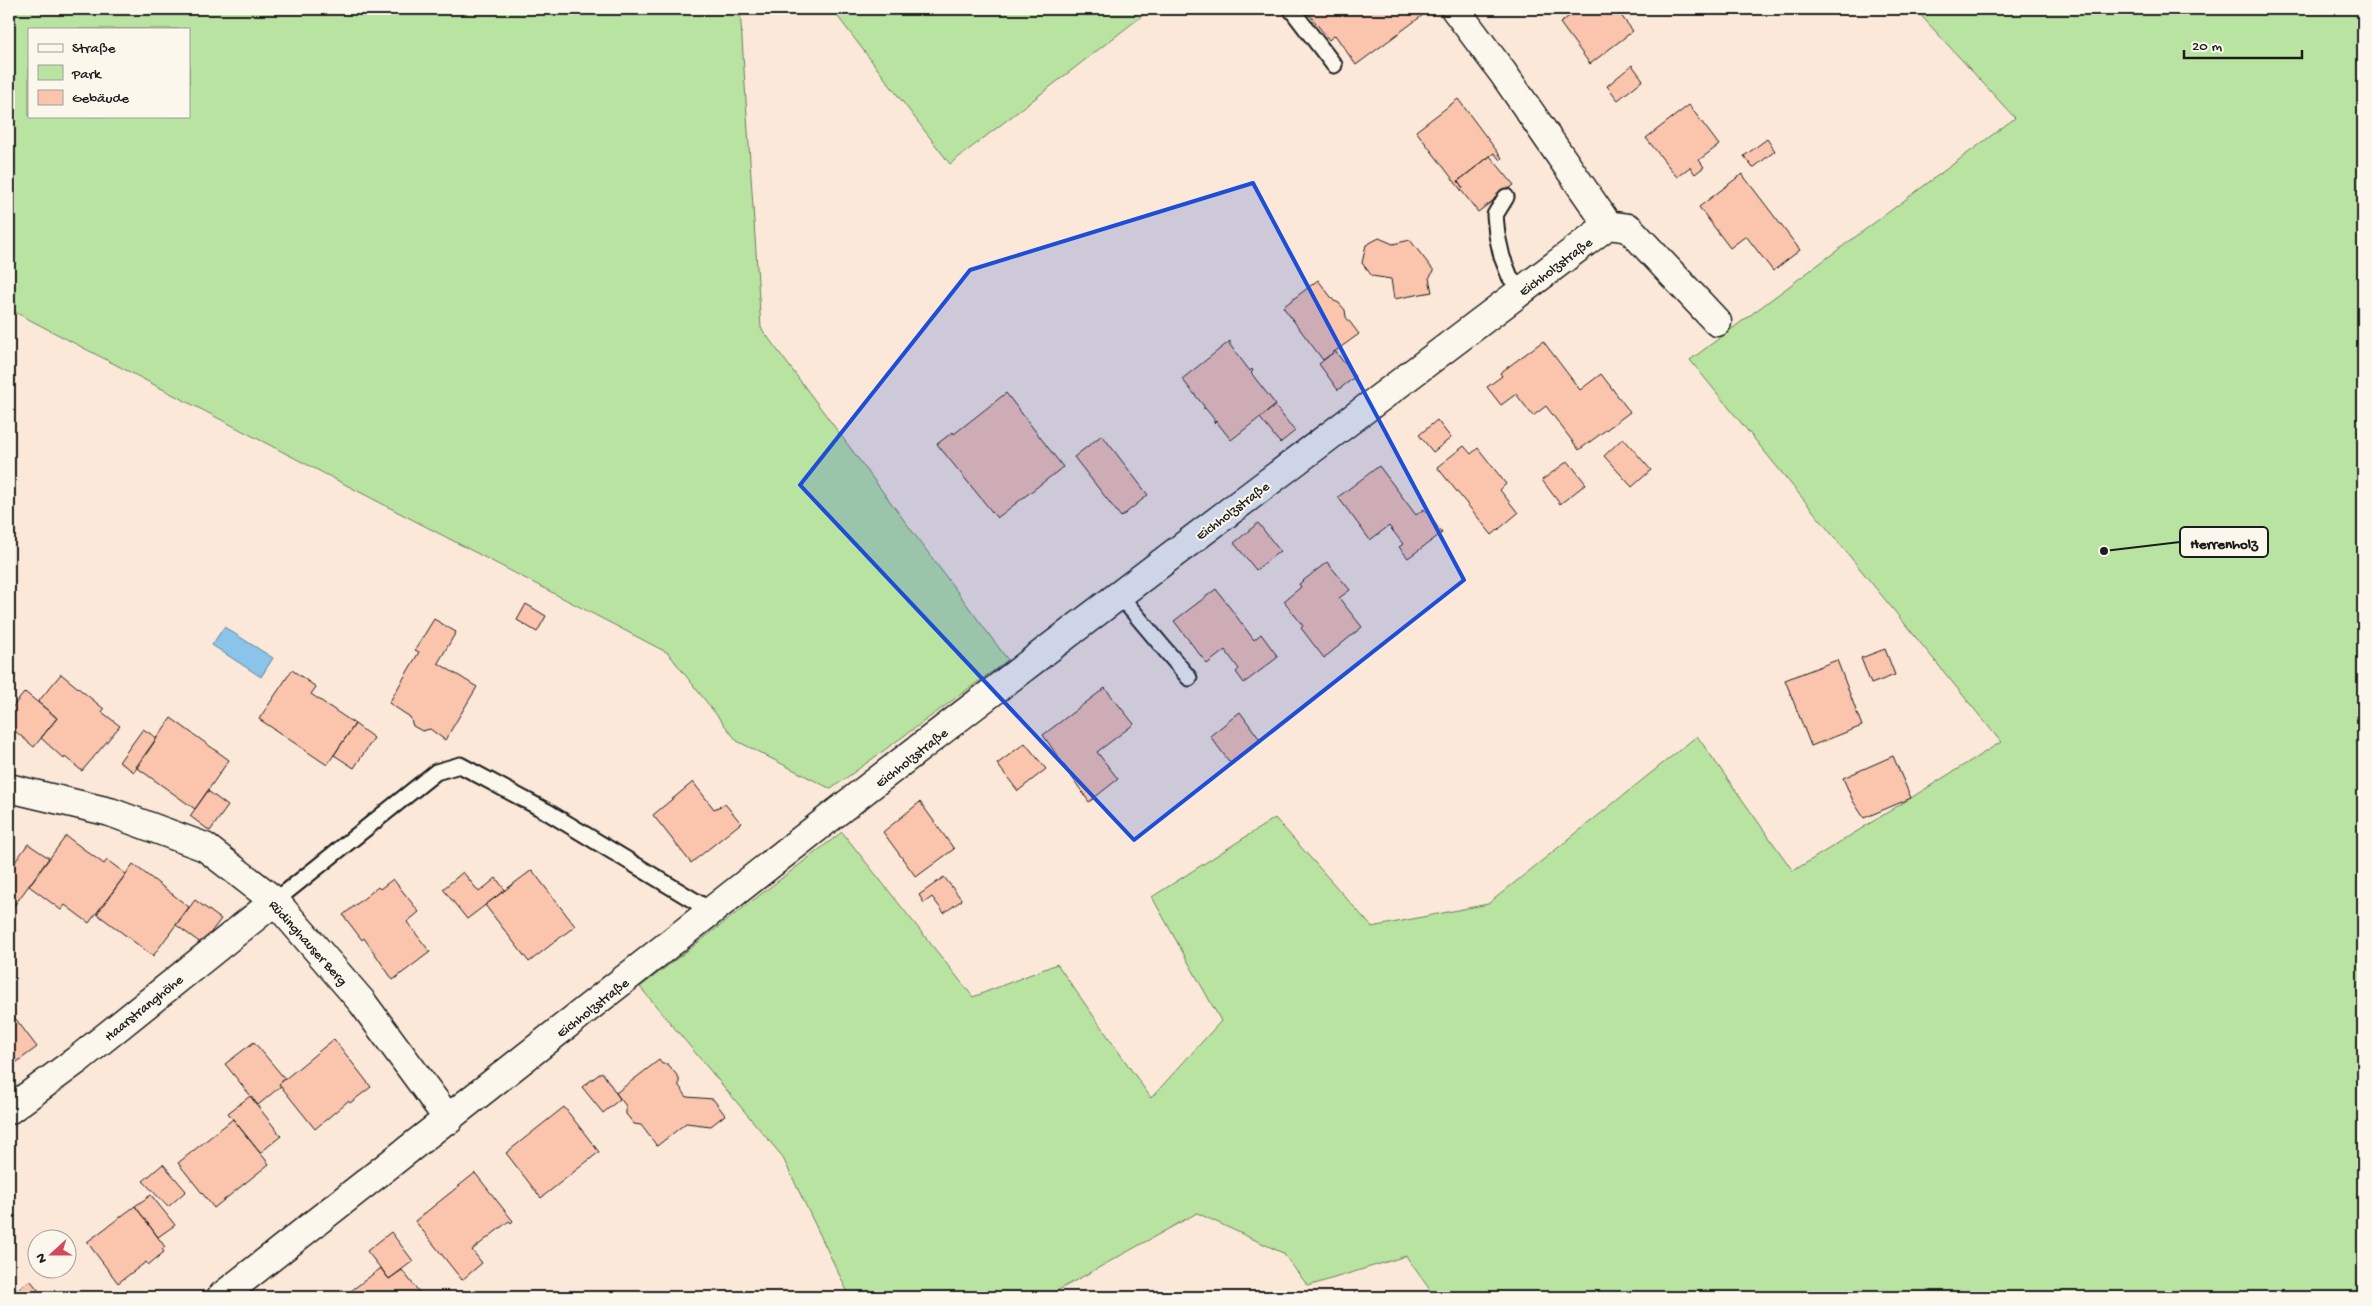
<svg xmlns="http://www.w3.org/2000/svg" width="2372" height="1306" font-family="'Gochi Hand',sans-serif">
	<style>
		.green { fill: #b9e3a0; stroke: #6a805e; fill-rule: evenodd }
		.water { fill: #8ac4ea; stroke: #5e8198 }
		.building { fill: #fac4ad; stroke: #1c1c1c }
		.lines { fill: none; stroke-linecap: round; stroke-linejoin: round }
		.service-casing { stroke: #1c1c1c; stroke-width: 19 }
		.minor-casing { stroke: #1c1c1c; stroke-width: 31 }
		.service { stroke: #fbf7ec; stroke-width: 15 }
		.minor { stroke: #fbf7ec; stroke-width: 28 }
		.marked { fill: #1d4ed8; fill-opacity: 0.2; stroke: #1d4ed8; stroke-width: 4; stroke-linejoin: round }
		.labels { text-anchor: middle; stroke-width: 4; stroke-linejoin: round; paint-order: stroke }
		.street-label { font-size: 14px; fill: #1c1c1c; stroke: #fbf7ec }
		.leader { fill: none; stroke: #1c1c1c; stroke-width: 2 }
		.callout-dot { fill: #1c1c1c; stroke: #fbf7ec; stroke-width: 2 }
		.callout { fill: #fbf7ec; stroke: #1c1c1c; stroke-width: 2 }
		.callout-label { font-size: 15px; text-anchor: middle; font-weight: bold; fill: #1c1c1c }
	</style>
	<rect width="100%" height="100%" fill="#fbe8d9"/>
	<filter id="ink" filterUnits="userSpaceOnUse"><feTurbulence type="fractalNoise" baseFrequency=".02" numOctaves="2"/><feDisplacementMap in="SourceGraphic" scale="10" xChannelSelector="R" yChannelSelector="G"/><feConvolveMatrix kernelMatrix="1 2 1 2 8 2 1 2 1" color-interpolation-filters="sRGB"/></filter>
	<g filter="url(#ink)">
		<path class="green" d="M 9,9 L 740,9 L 761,328 L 1008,660 L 831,789 L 737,741 L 668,653 L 9,309 ZM 29,29 L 189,29 L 189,116 L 29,116 Z
			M 832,9 L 1151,9 L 950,164 Z
			M 1915,9 L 2363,9 L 2363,1297 L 1435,1297 L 1406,1256 L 1308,1286 L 1283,1253 L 1197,1213 L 1046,1297 L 850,1297 L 782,1156 L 640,987 L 842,832 L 973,997 L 1057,964 L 1151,1098 L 1221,1021 L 1152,897 L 1275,818 L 1372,927 L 1488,904 L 1697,736 L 1793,871 L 2001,742 L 1690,360 L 2015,118 Z"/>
		<path class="water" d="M 224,627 L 273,658 L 261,677 L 212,645 Z"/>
		<path class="building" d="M 1305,9 L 1425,9 L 1427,12 L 1356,65 L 1335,35 L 1329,40 Z
			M 1579,9 L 1616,9 L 1633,31 L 1590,64 L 1560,23 Z
			M 1632,65 L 1643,80 L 1618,100 L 1607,86 Z
			M 1458,99 L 1502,158 L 1500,160 L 1494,153 L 1490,156 L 1458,181 L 1463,188 L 1461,190 L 1416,131 Z
			M 1689,105 L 1719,145 L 1699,160 L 1704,167 L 1695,174 L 1690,167 L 1677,177 L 1646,138 Z
			M 1767,139 L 1775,151 L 1753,168 L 1744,156 Z
			M 1490,156 L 1514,185 L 1478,212 L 1461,190 L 1463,188 L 1458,181 Z
			M 1742,174 L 1800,250 L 1773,271 L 1746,236 L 1730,248 L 1699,207 Z
			M 1379,238 L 1393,244 L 1410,240 L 1434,271 L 1429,278 L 1432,292 L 1394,299 L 1391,279 L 1372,276 L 1362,263 L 1366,245 Z
			M 1318,280 L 1334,301 L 1339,303 L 1345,310 L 1346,317 L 1359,334 L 1323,360 L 1283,307 Z
			M 1230,341 L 1230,345 L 1250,371 L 1252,369 L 1253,371 L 1251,373 L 1276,405 L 1231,440 L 1216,421 L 1214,423 L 1214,419 L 1205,408 L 1204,409 L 1204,406 L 1182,379 Z
			M 1543,341 L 1580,390 L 1601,374 L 1630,412 L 1579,450 L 1546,406 L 1533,416 L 1516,394 L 1501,405 L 1487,387 L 1502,376 L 1500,373 Z
			M 1335,351 L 1355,377 L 1338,390 L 1319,364 Z
			M 1006,393 L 1063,467 L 997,518 L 937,444 L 953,432 L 954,434 Z
			M 1275,406 L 1295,431 L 1280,443 L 1260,418 Z
			M 1437,420 L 1451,438 L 1433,452 L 1419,435 Z
			M 1102,435 L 1148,495 L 1121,517 L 1074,457 Z
			M 1623,438 L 1651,470 L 1632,487 L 1604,456 Z
			M 1464,446 L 1471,454 L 1478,448 L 1506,484 L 1500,490 L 1518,513 L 1492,535 L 1437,467 Z
			M 1568,461 L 1586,484 L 1560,504 L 1542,480 Z
			M 1379,466 L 1416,515 L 1424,509 L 1442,533 L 1408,558 L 1399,547 L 1403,544 L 1389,526 L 1370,540 L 1338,497 Z
			M 1258,523 L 1280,551 L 1256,570 L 1234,543 Z
			M 1327,562 L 1350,590 L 1339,598 L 1362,627 L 1324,658 L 1301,628 L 1303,626 L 1284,601 L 1301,587 L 1299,584 Z
			M 1216,589 L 1254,640 L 1261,634 L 1278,657 L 1244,683 L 1236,672 L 1239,669 L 1225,650 L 1207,664 L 1174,621 Z
			M 526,604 L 546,616 L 537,632 L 517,620 Z
			M 434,619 L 456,632 L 438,663 L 477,687 L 445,740 L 430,729 L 422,731 L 413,726 L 410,717 L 389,703 L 419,652 L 415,650 Z
			M 1885,649 L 1895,675 L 1871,684 L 1861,658 Z
			M 1837,660 L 1862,726 L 1811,746 L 1785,680 Z
			M 292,670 L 316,687 L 311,694 L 355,724 L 327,765 L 259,719 Z
			M 61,674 L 104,709 L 102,712 L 120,726 L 82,771 L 65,757 L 64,759 L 41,738 L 57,718 L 38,702 Z
			M 1105,688 L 1134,724 L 1097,752 L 1118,779 L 1089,802 L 1043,735 Z
			M 25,692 L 57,718 L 34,747 L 9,726 L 9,711 Z
			M 1240,712 L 1261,741 L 1231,764 L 1210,736 Z
			M 171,718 L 229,760 L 195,809 L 136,767 Z
			M 355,724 L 374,738 L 354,768 L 334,755 Z
			M 143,729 L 157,738 L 134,772 L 119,762 Z
			M 1025,743 L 1046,769 L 1018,791 L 997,764 Z
			M 1893,756 L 1911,798 L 1864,818 L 1853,801 L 1843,778 Z
			M 693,782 L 714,809 L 725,804 L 741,823 L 691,863 L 653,815 Z
			M 208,791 L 228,806 L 210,831 L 190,816 Z
			M 920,802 L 954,849 L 916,877 L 883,832 Z
			M 66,836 L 104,864 L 107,860 L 126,874 L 89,923 L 65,905 L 61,910 L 29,886 Z
			M 28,844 L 49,858 L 11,910 L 9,908 L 9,870 Z
			M 133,864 L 189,907 L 153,956 L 97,914 Z
			M 532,870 L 575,926 L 529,962 L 485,905 Z
			M 463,872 L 479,892 L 496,878 L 505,890 L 467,919 L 443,889 Z
			M 944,877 L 962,900 L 944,913 L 932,897 L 924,903 L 919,895 Z
			M 393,879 L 419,912 L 407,922 L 430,952 L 393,980 L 364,938 L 362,940 L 343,915 L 378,887 L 380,889 Z
			M 195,900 L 221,919 L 202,944 L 176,925 Z
			M 9,1010 L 37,1047 L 9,1068 Z
			M 334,1039 L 371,1087 L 350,1103 L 348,1101 L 315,1129 L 279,1084 Z
			M 254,1042 L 285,1079 L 279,1084 L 281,1086 L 258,1105 L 225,1064 Z
			M 659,1060 L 662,1064 L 668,1064 L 679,1078 L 679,1086 L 687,1097 L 713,1099 L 725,1115 L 711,1126 L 686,1123 L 657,1146 L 641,1125 L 634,1124 L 626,1114 L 626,1106 L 616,1093 Z
			M 602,1072 L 620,1099 L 603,1113 L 582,1087 Z
			M 250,1096 L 281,1136 L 260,1153 L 228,1113 Z
			M 564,1107 L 599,1152 L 541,1198 L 506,1153 Z
			M 233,1119 L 269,1164 L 214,1208 L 178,1163 Z
			M 163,1164 L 186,1191 L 168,1207 L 143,1181 Z
			M 475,1173 L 513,1221 L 511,1223 L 509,1221 L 472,1250 L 482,1263 L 462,1280 L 415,1221 Z
			M 151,1195 L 175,1225 L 158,1237 L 135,1206 Z
			M 135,1206 L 165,1247 L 162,1249 L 164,1252 L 148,1265 L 146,1262 L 118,1283 L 87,1242 Z
			M 391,1232 L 413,1261 L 389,1279 L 367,1251 Z
			M 381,1268 L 389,1279 L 402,1270 L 423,1297 L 343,1297 Z
			M 30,1280 L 44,1297 L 9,1297 L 9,1296 Z
			M 9,1281 L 16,1290 L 9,1296 Z"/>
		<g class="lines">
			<defs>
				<path id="service" d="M 1291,9 L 1334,65
					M 1506,197 L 1495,215 L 1497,235 L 1502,257 L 1510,277 L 1522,291
					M 1120,596 L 1189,678
					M 275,901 L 436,772 L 460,765 L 546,811 L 713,912"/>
				<path id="minor" d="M 1608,225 L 1629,228 L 1717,322
					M 9,788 L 110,812 L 205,847 L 275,901 L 362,1002 L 449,1120
					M 9,1110 L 77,1060 L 275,901
					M 221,1297 C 413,1147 604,996 795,845 C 1063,634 1337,432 1608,225 L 1503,73 L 1455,9"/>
			</defs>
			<use href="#service" class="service-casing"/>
			<use href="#minor" class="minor-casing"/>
			<use href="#service" class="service"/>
			<use href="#minor" class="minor"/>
		</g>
	</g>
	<path class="marked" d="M 1253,183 L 1464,580 L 1134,840 L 800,485 L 970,270 Z"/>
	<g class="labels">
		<g class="street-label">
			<text transform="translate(1555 266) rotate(-37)" y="5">Eichholzstraße</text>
			<text transform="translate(1232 510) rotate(-37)" y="5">Eichholzstraße</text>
			<text transform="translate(911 757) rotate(-38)" y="5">Eichholzstraße</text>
			<text transform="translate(309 942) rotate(48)" y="5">Rüdinghauser Berg</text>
			<text transform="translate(143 1007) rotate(-39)" y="5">Haarstranghöhe</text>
			<text transform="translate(592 1007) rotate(-38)" y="5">Eichholzstraße</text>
		</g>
	</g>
	<path class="leader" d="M2104 551L2180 542"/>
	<circle class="callout-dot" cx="2104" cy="551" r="5"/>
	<rect class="callout" x="2180" y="527" width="88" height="30" rx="5"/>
	<g class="callout-label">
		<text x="2224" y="548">Herrenholz</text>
	</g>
	<rect width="2372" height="1306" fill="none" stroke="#fbf7ec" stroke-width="30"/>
	<rect x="15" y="15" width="2342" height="1276" fill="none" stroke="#1c1c1c" stroke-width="2" filter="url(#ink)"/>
	<rect x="28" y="28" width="162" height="90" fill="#fbf7ec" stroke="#a29f99"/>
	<rect x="38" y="44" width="25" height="8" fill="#fbf7ec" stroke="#a29f99"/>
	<text x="72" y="52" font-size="15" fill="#1c1c1c">Straße</text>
	<rect x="38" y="65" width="25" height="15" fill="#b9e3a0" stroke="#a29f99"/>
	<text x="72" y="78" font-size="15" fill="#1c1c1c">Park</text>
	<rect x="38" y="90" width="25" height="15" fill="#fac4ad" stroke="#a29f99"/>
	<text x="72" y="102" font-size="15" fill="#1c1c1c">Gebäude</text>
	<g transform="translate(52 1254) rotate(249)"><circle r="24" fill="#fbf7ec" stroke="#a29f99"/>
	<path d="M0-4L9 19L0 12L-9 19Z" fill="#d1495b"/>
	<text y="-8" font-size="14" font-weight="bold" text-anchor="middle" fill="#1c1c1c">N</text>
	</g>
	<path d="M2184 50v8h118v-8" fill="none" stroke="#1c1c1c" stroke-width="2.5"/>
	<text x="2192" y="50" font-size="15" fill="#1c1c1c" stroke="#fbf7ec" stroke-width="4" paint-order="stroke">20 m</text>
</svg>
